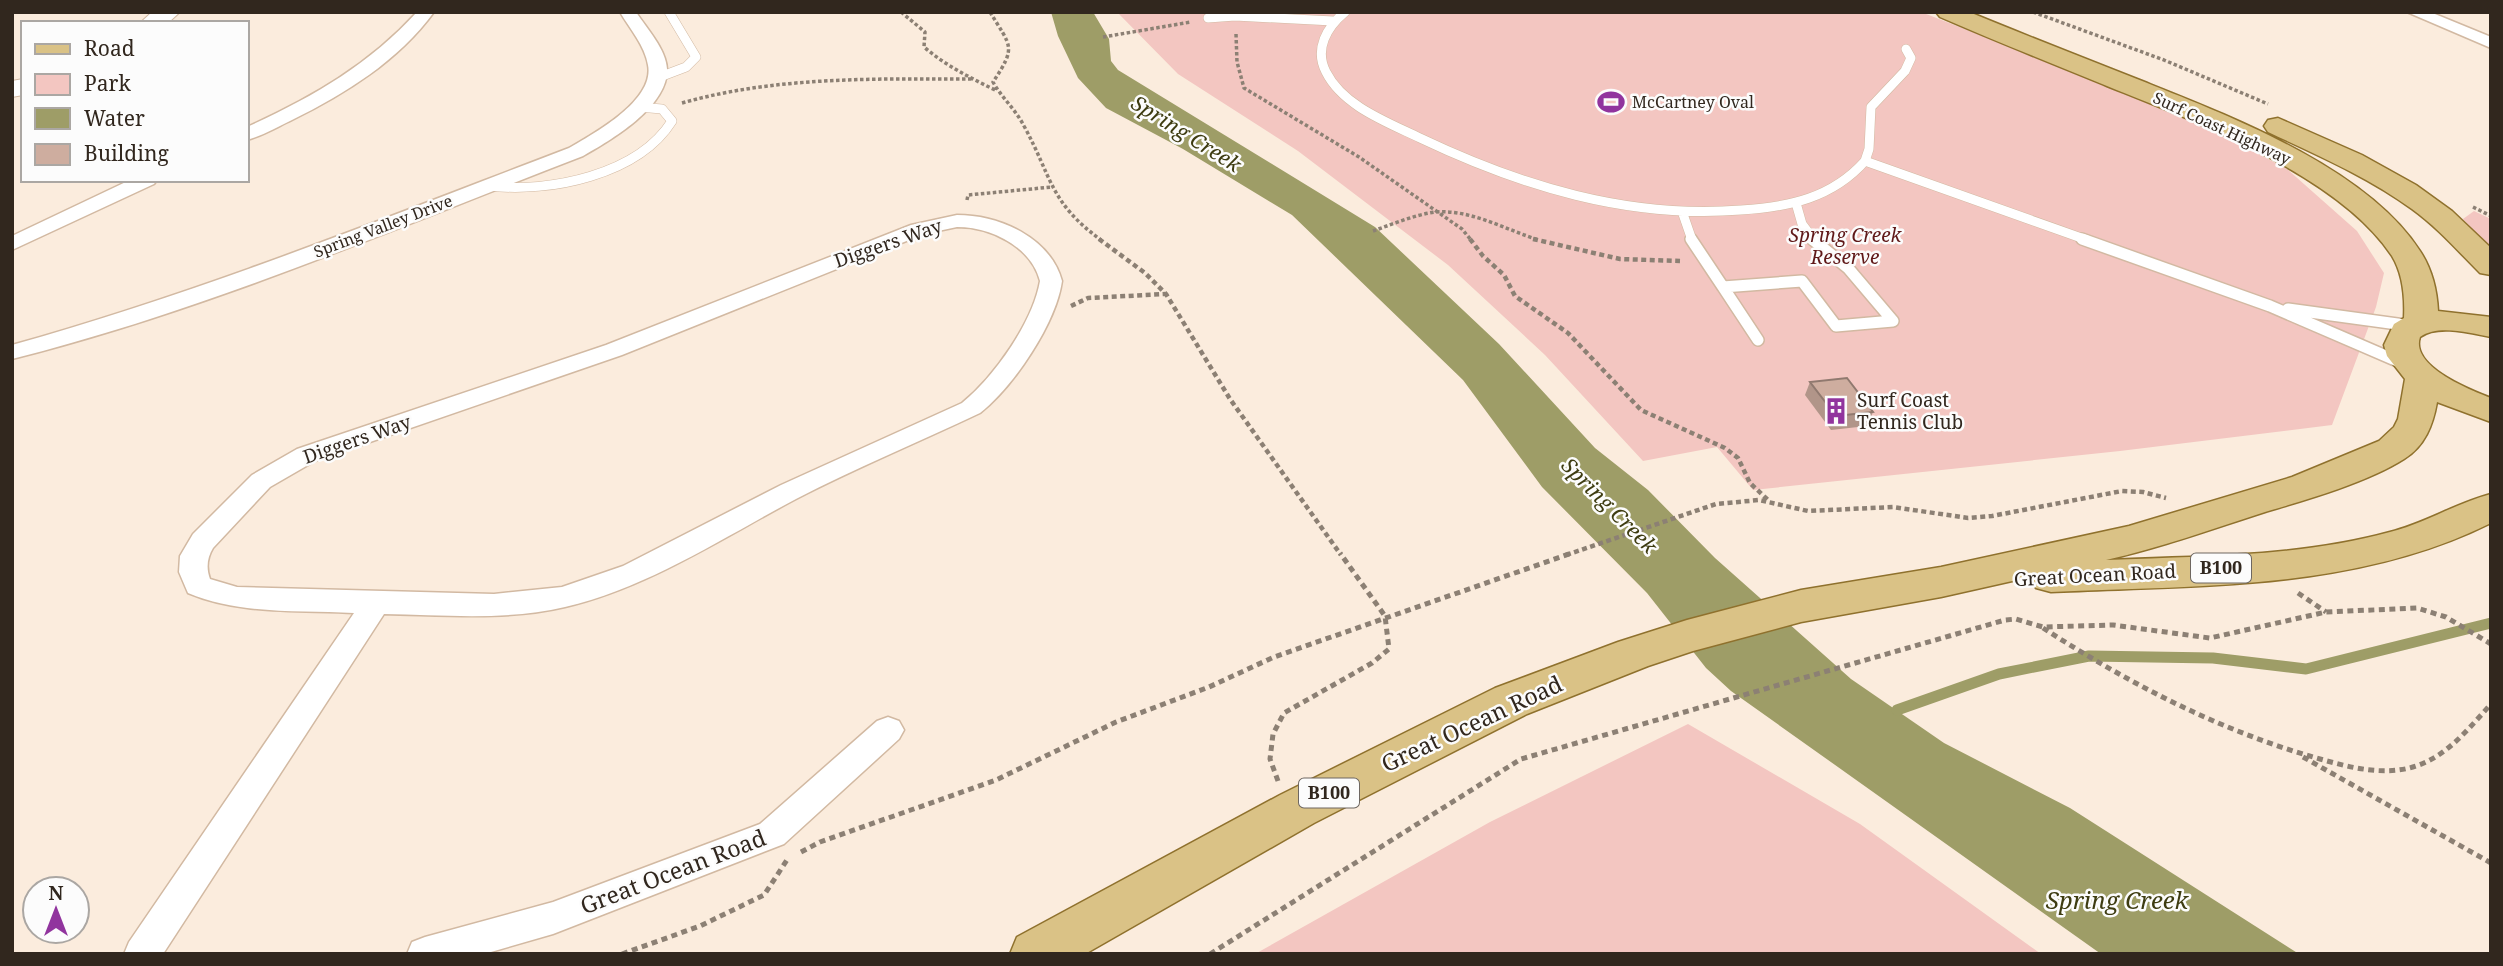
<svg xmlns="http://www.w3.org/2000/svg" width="2503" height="966" font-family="'Noto Serif',serif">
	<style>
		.green { fill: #f3c6c1 }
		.water { fill: #9e9d67 }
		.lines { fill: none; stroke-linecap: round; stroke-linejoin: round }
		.stream { stroke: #9e9d67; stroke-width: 11 }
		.lane-far1-casing { stroke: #d2b9a2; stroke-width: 10 }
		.lane-casing { stroke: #d2b9a2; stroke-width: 14 }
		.street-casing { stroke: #d2b9a2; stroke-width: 3 }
		.secondary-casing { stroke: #d2b9a2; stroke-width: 2 }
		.primary-casing { stroke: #8f712d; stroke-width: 3 }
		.path-far2 { stroke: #8c8074; stroke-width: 3.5; stroke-dasharray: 3.5 2.5; stroke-linecap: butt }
		.path-far1 { stroke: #8c8074; stroke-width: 4.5; stroke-dasharray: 5 3.5; stroke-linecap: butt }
		.path { stroke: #8c8074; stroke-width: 5; stroke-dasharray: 6 4.5; stroke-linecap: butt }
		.lane-far1 { stroke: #fff; stroke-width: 9 }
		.lane { stroke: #fff; stroke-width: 11 }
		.street { fill: #fff; fill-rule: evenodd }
		.secondary { fill: #fff; fill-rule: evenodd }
		.primary { fill: #dac286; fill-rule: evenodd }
		.wall { fill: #b19589 }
		.building { fill: #cead9f; stroke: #90796f; stroke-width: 2 }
		.labels { text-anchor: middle; stroke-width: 5; stroke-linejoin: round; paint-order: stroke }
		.far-poi-label { font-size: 16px; fill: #31271e; stroke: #fcfcfc; text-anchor: start }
		.far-street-label { font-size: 16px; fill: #31271e; stroke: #fcfcfc }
		.shield { fill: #fcfcfc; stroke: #6e6761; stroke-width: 2 }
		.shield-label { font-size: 18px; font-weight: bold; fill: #31271e }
		.park-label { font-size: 19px; font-style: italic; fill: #601919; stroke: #fcfcfc }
		.street-label { font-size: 19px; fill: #31271e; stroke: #fcfcfc }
		.poi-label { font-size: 19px; fill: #31271e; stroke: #fcfcfc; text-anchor: start }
		.water-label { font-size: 21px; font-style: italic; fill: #3e3c11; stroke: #fcfcfc }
		.near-street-label { font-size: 23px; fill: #31271e; stroke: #fcfcfc }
		.near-water-label { font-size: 24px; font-style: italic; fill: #3e3c11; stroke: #fcfcfc }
	</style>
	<rect width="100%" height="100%" fill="#fbecdd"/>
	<path class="green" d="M 1117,12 L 1921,12 L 2183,114 L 2287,169 L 2357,231 L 2384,273 L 2376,307 L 2332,425 L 2120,451 L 1753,490 L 1717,447 L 1643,461 L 1545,355 L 1448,265 L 1298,151 L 1178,74 Z
		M 2474,211 L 2491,219 L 2491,249 L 2463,219 Z
		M 1688,724 L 1860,824 L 2041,954 L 1255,954 L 1490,822 Z"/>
	<path class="water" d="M 1051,12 L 1093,12 L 1109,39 L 1111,61 L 1118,70 L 1375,227 L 1499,344 L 1595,448 L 1648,490 L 1715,558 L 1851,679 L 1944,743 L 2070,808 L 2299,954 L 2101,954 L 1731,691 L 1706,668 L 1647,593 L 1542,487 L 1463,380 L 1292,215 L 1183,149 L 1106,108 L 1078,78 L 1058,36 Z"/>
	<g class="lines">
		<path class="stream" d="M 1897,710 L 1999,674 L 2089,656 L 2213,658 L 2306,669 L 2491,623"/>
		<defs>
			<path id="lane-far1" d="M 1345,12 C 1327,27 1314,49 1326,72 C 1343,106 1387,122 1420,138 C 1521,186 1628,219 1741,210 C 1789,207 1832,198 1865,161
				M 1208,18 L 1235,16 L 1333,21
				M 1906,49 L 1911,58 L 1905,71 L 1871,107 L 1869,149 L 1865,161 L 2087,240
				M 657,78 L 686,67 L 696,57 L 669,12
				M 490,186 C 549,193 638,175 672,121 L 662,109 L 638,107
				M 1796,203 L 1802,224 L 1814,240
				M 1683,214 L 1692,240"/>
			<path id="lane" d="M 1691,239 L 1723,287 L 1802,281 L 1836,326 L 1893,321 L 1848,268 L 1812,239
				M 2082,239 L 2270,306 L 2402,363
				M 1723,287 L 1758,340
				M 2288,309 L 2412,326"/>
			<path id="street" d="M 417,12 L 434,12 C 398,61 345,94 292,120 C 277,127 262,136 247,140 L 247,127 C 311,98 369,65 417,12 Z
				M 620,12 L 636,12 C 647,29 666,49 667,69 C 668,107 611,140 583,156 C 395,228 208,310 12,359 L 12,345 C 202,292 385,218 569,148 C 595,133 655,100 648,65 C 645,46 630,29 620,12 Z
				M 2407,12 L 2430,12 L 2491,37 L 2491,48 Z
				M 130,180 L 157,180 L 154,184 L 12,250 L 12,236 Z
				M 957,215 C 999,215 1050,237 1062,281 C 1056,324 1013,387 980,413 C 919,442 856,468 796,499 C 722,538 647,588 565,607 C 506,621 444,615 384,614 L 163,954 L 124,954 L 129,942 L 354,613 C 299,610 240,615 188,593 L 179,572 L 180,556 L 193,534 L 252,475 L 297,449 L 606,345 L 911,225 ZM 957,227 C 990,227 1031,246 1040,281 C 1033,322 994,377 962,403 L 781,485 L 623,566 L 562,587 L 494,594 L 237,587 L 210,579 C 206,568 207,558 213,548 L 270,487 L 315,461 L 622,355 L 924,234 Z
				M 888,717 L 899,721 L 904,730 L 899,739 L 784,844 L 553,934 L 484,954 L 407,954 L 412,942 L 425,937 L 553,902 L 760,824 L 877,721 Z"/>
			<path id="secondary" d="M 152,12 L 180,12 L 168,23 L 140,23 Z
				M 23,79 L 23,95 L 12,97 L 12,81 Z"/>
			<path id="primary" d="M 1936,12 L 1969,12 C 2025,35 2081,57 2137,79 C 2227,115 2366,167 2420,251 C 2432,269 2437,290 2438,311 L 2491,317 L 2491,337 C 2470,333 2438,324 2420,337 C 2410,366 2470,390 2491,398 L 2491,422 L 2437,402 C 2433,425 2425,446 2404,459 C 2368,482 2306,500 2265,512 C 2212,529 2160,548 2106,560 C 2200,556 2299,557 2390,532 C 2426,523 2456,503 2491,494 L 2491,523 C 2355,591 2198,585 2051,592 L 2036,588 L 2030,577 L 1941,597 L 1801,622 L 1693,651 L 1648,666 L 1527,714 L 1314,823 L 1085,954 L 1010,954 L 1017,937 L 1280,795 L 1495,688 L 1618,642 L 1687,620 L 1801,590 L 1941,567 L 2129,526 L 2292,477 L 2379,441 L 2394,427 L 2398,419 L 2405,379 L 2387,356 L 2384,345 L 2394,324 L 2404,318 C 2405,297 2403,274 2392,256 C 2339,175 2194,121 2107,86 C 2051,63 1995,41 1940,17 Z
				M 2278,118 L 2362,155 L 2416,185 L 2452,211 L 2491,248 L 2491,275 L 2480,273 C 2458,251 2437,227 2412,209 C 2368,177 2317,155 2268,132 L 2264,126 L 2268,120 Z"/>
		</defs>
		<use href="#lane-far1" class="lane-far1-casing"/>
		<use href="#lane" class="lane-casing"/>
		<use href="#street" class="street-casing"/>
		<use href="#secondary" class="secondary-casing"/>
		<use href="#primary" class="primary-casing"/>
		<path class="path-far2" d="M 901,12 L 925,32 L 924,47 C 946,66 971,78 997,91
			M 990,12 C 1011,47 1017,46 993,82 C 1002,98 1016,110 1024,126 C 1052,177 1049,202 1101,240
			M 2033,12 L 2164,60 L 2268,104
			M 1236,34 L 1237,62 L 1244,88 L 1359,157 L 1462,229 L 1471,240
			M 1103,37 L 1191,22
			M 682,103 C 777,76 875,79 973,79
			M 967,200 L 968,195 L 1052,187
			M 2473,207 L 2491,216
			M 1373,231 C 1393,224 1414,215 1435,212 C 1471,209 1506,230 1539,240"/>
		<path class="path-far1" d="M 1099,239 L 1145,273 L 1166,294 L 1230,399 L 1341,555
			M 1470,239 L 1483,256 L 1504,275 L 1515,296 L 1568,333 L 1641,410 L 1725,448 L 1738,458 L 1750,483 L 1768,500
			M 1533,239 L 1620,259 L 1680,261
			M 1071,306 L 1088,298 L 1165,294
			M 1566,555 L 1716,504 L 1759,500 L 1808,511 L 1893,507 L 1968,518 L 1992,516 L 2122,491 L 2143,492 L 2166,498"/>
		<path class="path" d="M 2298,593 L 2326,612
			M 2043,628 C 2130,684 2220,731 2320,759 C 2352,768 2387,777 2419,765 C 2449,754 2470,727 2491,704
			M 2303,757 L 2491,863
			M 1278,781 L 1270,759 L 1273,734 L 1284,713 L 1372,663 L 1389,649 L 1385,616 L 1340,553
			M 801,852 L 820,842 L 996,780 L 1116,722 L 1209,687 L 1274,657 L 1572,553
			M 622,954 L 700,926 L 764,895 L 787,860
			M 1210,954 L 1521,759 L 2005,620 L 2016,619 L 2043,627 L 2113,625 L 2210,638 L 2326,612 L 2417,608 L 2446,617 L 2491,644"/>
		<use href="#lane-far1" class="lane-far1"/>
		<use href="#lane" class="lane"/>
		<use href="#street" class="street"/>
		<use href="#secondary" class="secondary"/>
		<use href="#primary" class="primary"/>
	</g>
	<path class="wall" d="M 1810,382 L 1873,412 L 1867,426 L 1831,430 L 1805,395 Z"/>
	<path class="building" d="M 1847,378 L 1873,412 L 1836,416 L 1810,382 Z"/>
	<defs>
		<symbol id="stadium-bare" viewBox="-9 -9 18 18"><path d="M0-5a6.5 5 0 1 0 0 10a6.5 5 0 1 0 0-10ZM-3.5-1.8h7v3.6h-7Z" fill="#91349e" stroke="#fcfcfc" stroke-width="2.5" paint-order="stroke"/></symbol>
		<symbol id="building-bare" viewBox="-9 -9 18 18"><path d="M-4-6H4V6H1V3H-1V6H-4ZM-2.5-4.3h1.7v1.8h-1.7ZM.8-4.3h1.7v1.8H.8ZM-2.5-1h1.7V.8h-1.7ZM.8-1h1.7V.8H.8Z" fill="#91349e" stroke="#fcfcfc" stroke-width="2.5" paint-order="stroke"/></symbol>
	</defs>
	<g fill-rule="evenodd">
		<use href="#stadium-bare" x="1592" y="83" width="38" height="38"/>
		<use href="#building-bare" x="1817" y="392" width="38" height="38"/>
	</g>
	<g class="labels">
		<g class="far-poi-label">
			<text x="1632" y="108">McCartney Oval</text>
		</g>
		<g class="far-street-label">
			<text transform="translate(2222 128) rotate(25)" y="6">Surf Coast Highway</text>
			<text transform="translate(383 226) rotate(-21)" y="6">Spring Valley Drive</text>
		</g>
		<g class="shield">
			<rect x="2191" y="553.5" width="60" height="29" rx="5"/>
			<rect x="1299" y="778.5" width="60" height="29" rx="5"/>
		</g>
		<g class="shield-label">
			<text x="2221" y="574">B100</text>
			<text x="1329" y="799">B100</text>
		</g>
		<g class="park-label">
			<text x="1845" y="242">Spring Creek<tspan x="1845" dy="22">Reserve</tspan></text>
		</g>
		<g class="street-label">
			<text transform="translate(888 243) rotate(-19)" y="7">Diggers Way</text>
			<text transform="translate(357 439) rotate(-19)" y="7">Diggers Way</text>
			<text transform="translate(2095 575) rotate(-3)" y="7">Great Ocean Road</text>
		</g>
		<g class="poi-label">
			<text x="1857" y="407">Surf Coast<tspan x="1857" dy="22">Tennis Club</tspan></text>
		</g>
		<g class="water-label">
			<text transform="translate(1186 134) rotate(32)" y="7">Spring Creek</text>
			<text transform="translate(1609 506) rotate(45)" y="7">Spring Creek</text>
		</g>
		<g class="near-street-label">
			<text transform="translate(1472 724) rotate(-25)" y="8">Great Ocean Road</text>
			<text transform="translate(673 872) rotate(-21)" y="8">Great Ocean Road</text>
		</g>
		<g class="near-water-label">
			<text x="2117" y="909">Spring Creek</text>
		</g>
	</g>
	<rect width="2503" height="966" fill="none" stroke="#31271e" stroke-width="28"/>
	<rect x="21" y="21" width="228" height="161" fill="#fcfcfc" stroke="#aba7a3" stroke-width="2"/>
	<rect x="35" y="44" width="35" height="10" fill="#dac286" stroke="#aba7a3" stroke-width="2"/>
	<text x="84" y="56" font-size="21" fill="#31271e">Road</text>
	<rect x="35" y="74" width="35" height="21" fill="#f3c6c1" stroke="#aba7a3" stroke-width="2"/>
	<text x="84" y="91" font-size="21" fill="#31271e">Park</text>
	<rect x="35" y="108" width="35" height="21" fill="#9e9d67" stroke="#aba7a3" stroke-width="2"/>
	<text x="84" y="126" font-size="21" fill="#31271e">Water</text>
	<rect x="35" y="144" width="35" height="21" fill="#cead9f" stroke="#aba7a3" stroke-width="2"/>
	<text x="84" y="161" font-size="21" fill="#31271e">Building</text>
	<g transform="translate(56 910)"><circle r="33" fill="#fcfcfc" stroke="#aba7a3" stroke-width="2"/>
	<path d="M0-5L12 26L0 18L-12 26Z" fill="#91349e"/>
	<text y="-10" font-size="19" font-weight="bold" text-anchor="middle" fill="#31271e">N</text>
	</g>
</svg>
